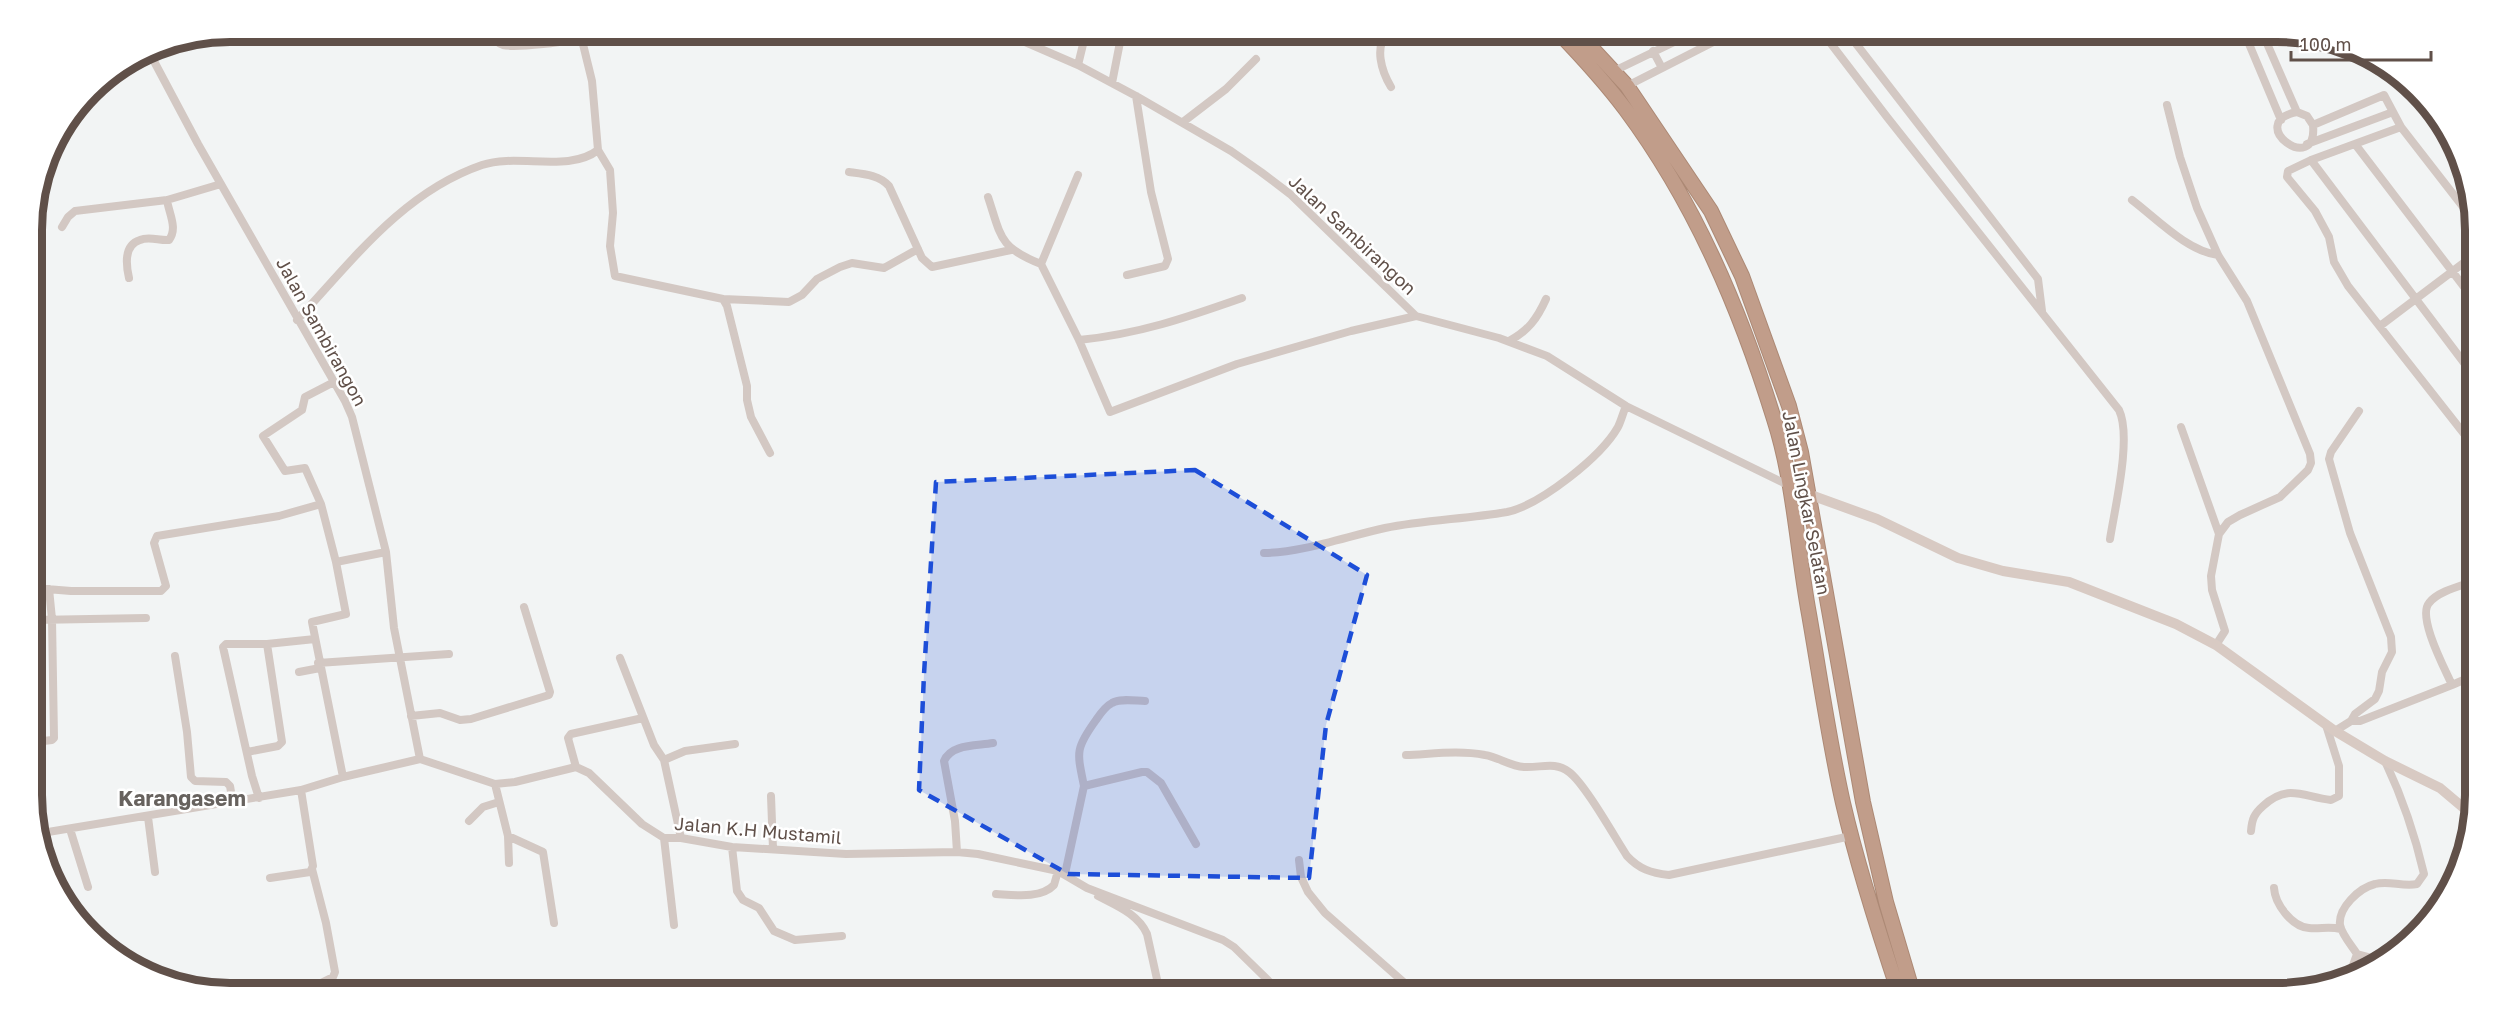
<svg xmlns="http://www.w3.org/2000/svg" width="2507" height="1025" font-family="'Golos Text',sans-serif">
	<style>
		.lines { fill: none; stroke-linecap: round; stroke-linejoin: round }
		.highway-casing { stroke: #ac8975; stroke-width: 16 }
		.street { stroke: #d3c8c3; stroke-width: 8 }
		.secondary { stroke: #d8cac3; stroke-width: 10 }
		.highway { stroke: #c19d8a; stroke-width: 14 }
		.marked { fill: #1d4ed8; fill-opacity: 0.2; stroke: #1d4ed8; stroke-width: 4.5; stroke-dasharray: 12 8; stroke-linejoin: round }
		.labels { text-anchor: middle; stroke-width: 5; stroke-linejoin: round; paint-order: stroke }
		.street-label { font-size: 18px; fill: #605049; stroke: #fff }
		.quarter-label { font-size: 21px; font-weight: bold; fill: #67625e; stroke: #fff }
		.rim { fill: none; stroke: #605049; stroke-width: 8 }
	</style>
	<rect width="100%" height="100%" fill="#f2f4f4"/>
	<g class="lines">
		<defs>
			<path id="highway" d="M 1558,32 C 1582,57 1605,82 1626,110 C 1695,203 1740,309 1774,419 C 1794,481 1797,549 1809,614 C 1820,677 1829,741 1843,803 C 1858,868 1878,930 1899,993
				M 1577,32 L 1627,86 L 1711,211 L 1742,276 L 1789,406 L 1801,452 L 1863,802 L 1886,902 L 1913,993"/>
		</defs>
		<use href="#highway" class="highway-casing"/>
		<path class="street" d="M 489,32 C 492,37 497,43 503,45 C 515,48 571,42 583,37
			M 580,32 L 592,81 L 598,150 L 610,170 L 613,213 L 610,246 L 615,276 L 723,299 L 727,306 L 747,386 L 747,400 L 751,417 L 770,453
			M 1002,32 L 1078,65 L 1136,96 L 1231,151 L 1261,172 L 1290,194 L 1416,316 L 1499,338 L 1547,356 L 1626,406 L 1788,485
			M 1389,32 C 1373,46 1382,72 1391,87
			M 1822,32 L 1887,117 L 2119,410 C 2132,437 2115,507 2110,539
			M 1847,32 L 2038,279 L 2042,311
			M 2244,32 L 2281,120
			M 2262,32 L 2297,112 L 2307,116 L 2313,125 C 2318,178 2243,123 2297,112
			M 148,50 L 198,144 L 345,401 L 352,417 L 386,552 L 394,628 L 420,759
			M 1653,51 L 1662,68
			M 1078,65 L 1086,32
			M 1614,71 L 1695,32
			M 1112,83 L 1122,32
			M 1627,86 L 1733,32
			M 2167,105 L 2180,157 L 2197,208 L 2218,255 L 2247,301 L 2310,454 L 2311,463 L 2308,470 L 2280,497 L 2240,515 L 2228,522 L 2219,534 L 2211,576 L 2212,590 L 2225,631 L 2216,645
			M 1183,122 L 1226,89 L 1256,59
			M 2313,125 L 2384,95 L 2401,127 L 2474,221
			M 2401,127 L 2311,160 L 2288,171 L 2287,177 L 2315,211 L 2329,237 L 2334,262 L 2348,286 L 2465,435 L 2474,428
			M 2307,144 L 2393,112
			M 2355,144 L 2474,300
			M 2311,160 L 2474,376
			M 849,172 C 864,174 879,175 889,186 L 922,258 L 932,267 L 1011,250
			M 1078,175 L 1041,264 L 1079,340 L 1110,412 L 1237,364 L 1351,331 L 1416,316
			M 988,197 C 1001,236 999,248 1041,264
			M 2132,200 C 2157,219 2187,251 2218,255
			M 62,227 L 68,217 L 75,211 L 167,200 L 221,184
			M 1127,275 L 1165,266 L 1168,259 L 1151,192 L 1136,96
			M 129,278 C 126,265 124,245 140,240 C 149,236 160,241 169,240 C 178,228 169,214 167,200
			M 723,299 L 789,302 L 802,295 L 817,279 L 840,267 L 852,263 L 884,268 L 918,249
			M 297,320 C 352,261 403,192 482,165 C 517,153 569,173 598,150
			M 2380,326 L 2474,255
			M 1079,340 C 1139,334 1185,318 1242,298
			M 1509,341 C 1528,331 1537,319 1546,299
			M 2181,427 L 2219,534
			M 321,504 L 305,468 L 285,471 L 263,436 L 302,410 L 305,397 L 334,382
			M 1264,553 C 1301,553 1348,536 1385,528 C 1425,520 1466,519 1507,512 C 1540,505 1601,457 1618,427 C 1621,421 1623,413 1626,406
			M 336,562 L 346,614 L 312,622 L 343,777
			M 34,588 L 71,591 L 161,591 L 166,586 L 154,543 L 157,536 L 279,516 L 321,504 L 336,562 L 386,552
			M 34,620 L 146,618
			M 175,656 L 187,732 L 191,777 L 195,781 L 226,782 L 230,786 L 233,803
			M 620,658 L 654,745 L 664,760
			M 318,663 L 449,654
			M 299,672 L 320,668
			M 2452,685 L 2475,675
			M 411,716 L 440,713 L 460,720 L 471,719 L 549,695 L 550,692 L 524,607
			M 2351,721 L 2355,714 L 2375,699 L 2379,691 L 2382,672 L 2392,652 L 2391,637 L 2350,533 L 2329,459 L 2331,452 L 2359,411
			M 2335,731 L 2351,721 L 2360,721 L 2452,685 C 2445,669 2417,617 2429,603 C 2438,591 2461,586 2475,581
			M 35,742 L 52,740 L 54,738 L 52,619 L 49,589
			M 247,752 L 278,746 L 282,742 L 267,644 L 315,639
			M 1406,755 C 1432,754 1459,750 1485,755 C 1498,757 1510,766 1524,767 C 1541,768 1555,761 1569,772 C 1585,784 1614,836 1627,856 C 1639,869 1651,873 1669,875 L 1851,836
			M 576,767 L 568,738 L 571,734 L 643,718
			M 495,784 L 508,836 L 543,852 L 554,923
			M 1084,786 C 1077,752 1075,749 1096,720 C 1100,714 1106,706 1112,703 C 1120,698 1136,701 1145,701
			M 771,796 L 773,849
			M 259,798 L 252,776 L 223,647 L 226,644 L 267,644
			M 148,817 L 155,872
			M 469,821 L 483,807 L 499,802
			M 70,829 L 88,887
			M 2251,831 C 2252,819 2254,814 2263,806 C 2288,783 2303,797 2331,800 L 2339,796 L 2339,766 L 2326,725
			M 36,834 L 301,790 L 343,777 L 420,759 L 495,784 L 515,782 L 576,767 L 589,773 L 642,824 L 664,838 L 681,838 L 732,847 L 846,854 L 957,852 L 978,854 L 1058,871 L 1087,888 L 1223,940 L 1234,947 L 1281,993
			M 508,836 L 509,863
			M 664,838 L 674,925
			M 681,838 L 664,760 L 685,751 L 735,744
			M 732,847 L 737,891 L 743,900 L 759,908 L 774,931 L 795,940 L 842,936
			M 957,852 L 955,821 L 944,761 C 951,744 976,746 993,743
			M 1299,860 L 1301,877 L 1308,892 L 1325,913 L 1416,993
			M 312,869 L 326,923 L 335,972 L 333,977 L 317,985 L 319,993
			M 1065,874 L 1084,786 L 1142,772 L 1147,772 L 1161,783 L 1196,844
			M 270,878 L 310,872 L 313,866 L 301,790
			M 2274,888 C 2275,904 2292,927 2309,928 C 2321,929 2329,926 2341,929
			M 996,894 C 1014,895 1041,899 1054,885 L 1058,871
			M 1098,896 C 1117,906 1138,914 1147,934 L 1160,993
			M 2378,963 L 2372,958 L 2357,954 C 2352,946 2342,935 2340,925 C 2338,908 2359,888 2375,884 C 2389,880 2402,887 2417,884 L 2424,874 C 2415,835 2402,797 2385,761
			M 2348,979 L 2357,954
			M 1446,987 L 1446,993"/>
		<path class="secondary" d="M 1808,494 L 1877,519 L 1958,558 L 2003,571 L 2069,582 L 2176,624 L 2216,645 L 2335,731 L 2385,761 L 2440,788 L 2472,815"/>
		<use href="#highway" class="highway"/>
	</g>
	<path class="marked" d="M 1195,470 L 1367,575 L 1326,725 L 1309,878 L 1068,874 L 919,790 L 924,674 L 936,482 Z"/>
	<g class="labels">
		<g class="street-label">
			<text transform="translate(1352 235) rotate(43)" y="6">Jalan Sambirangon</text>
			<text transform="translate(321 332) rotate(61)" y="6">Jalan Sambirangon</text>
			<text transform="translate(1806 503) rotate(79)" y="6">Jalan Lingkar Selatan</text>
			<text transform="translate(758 831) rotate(5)" y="6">Jalan K.H Mustamil</text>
		</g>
		<g class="quarter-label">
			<text x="182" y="806">Karangasem</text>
		</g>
	</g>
	<path d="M0 0H2507V1025H0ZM230 42H2277A188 188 0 0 1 2465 230V795A188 188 0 0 1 2277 983H230A188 188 0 0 1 42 795V230A188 188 0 0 1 230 42Z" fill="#fff" fill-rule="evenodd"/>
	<path class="rim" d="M230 42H2277A188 188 0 0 1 2465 230V795A188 188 0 0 1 2277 983H230A188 188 0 0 1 42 795V230A188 188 0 0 1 230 42Z"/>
	<path d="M2291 51v9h140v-9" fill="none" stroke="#605049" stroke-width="3"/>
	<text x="2300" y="51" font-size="18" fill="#605049" stroke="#ffffff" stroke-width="4.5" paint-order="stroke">100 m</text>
</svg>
